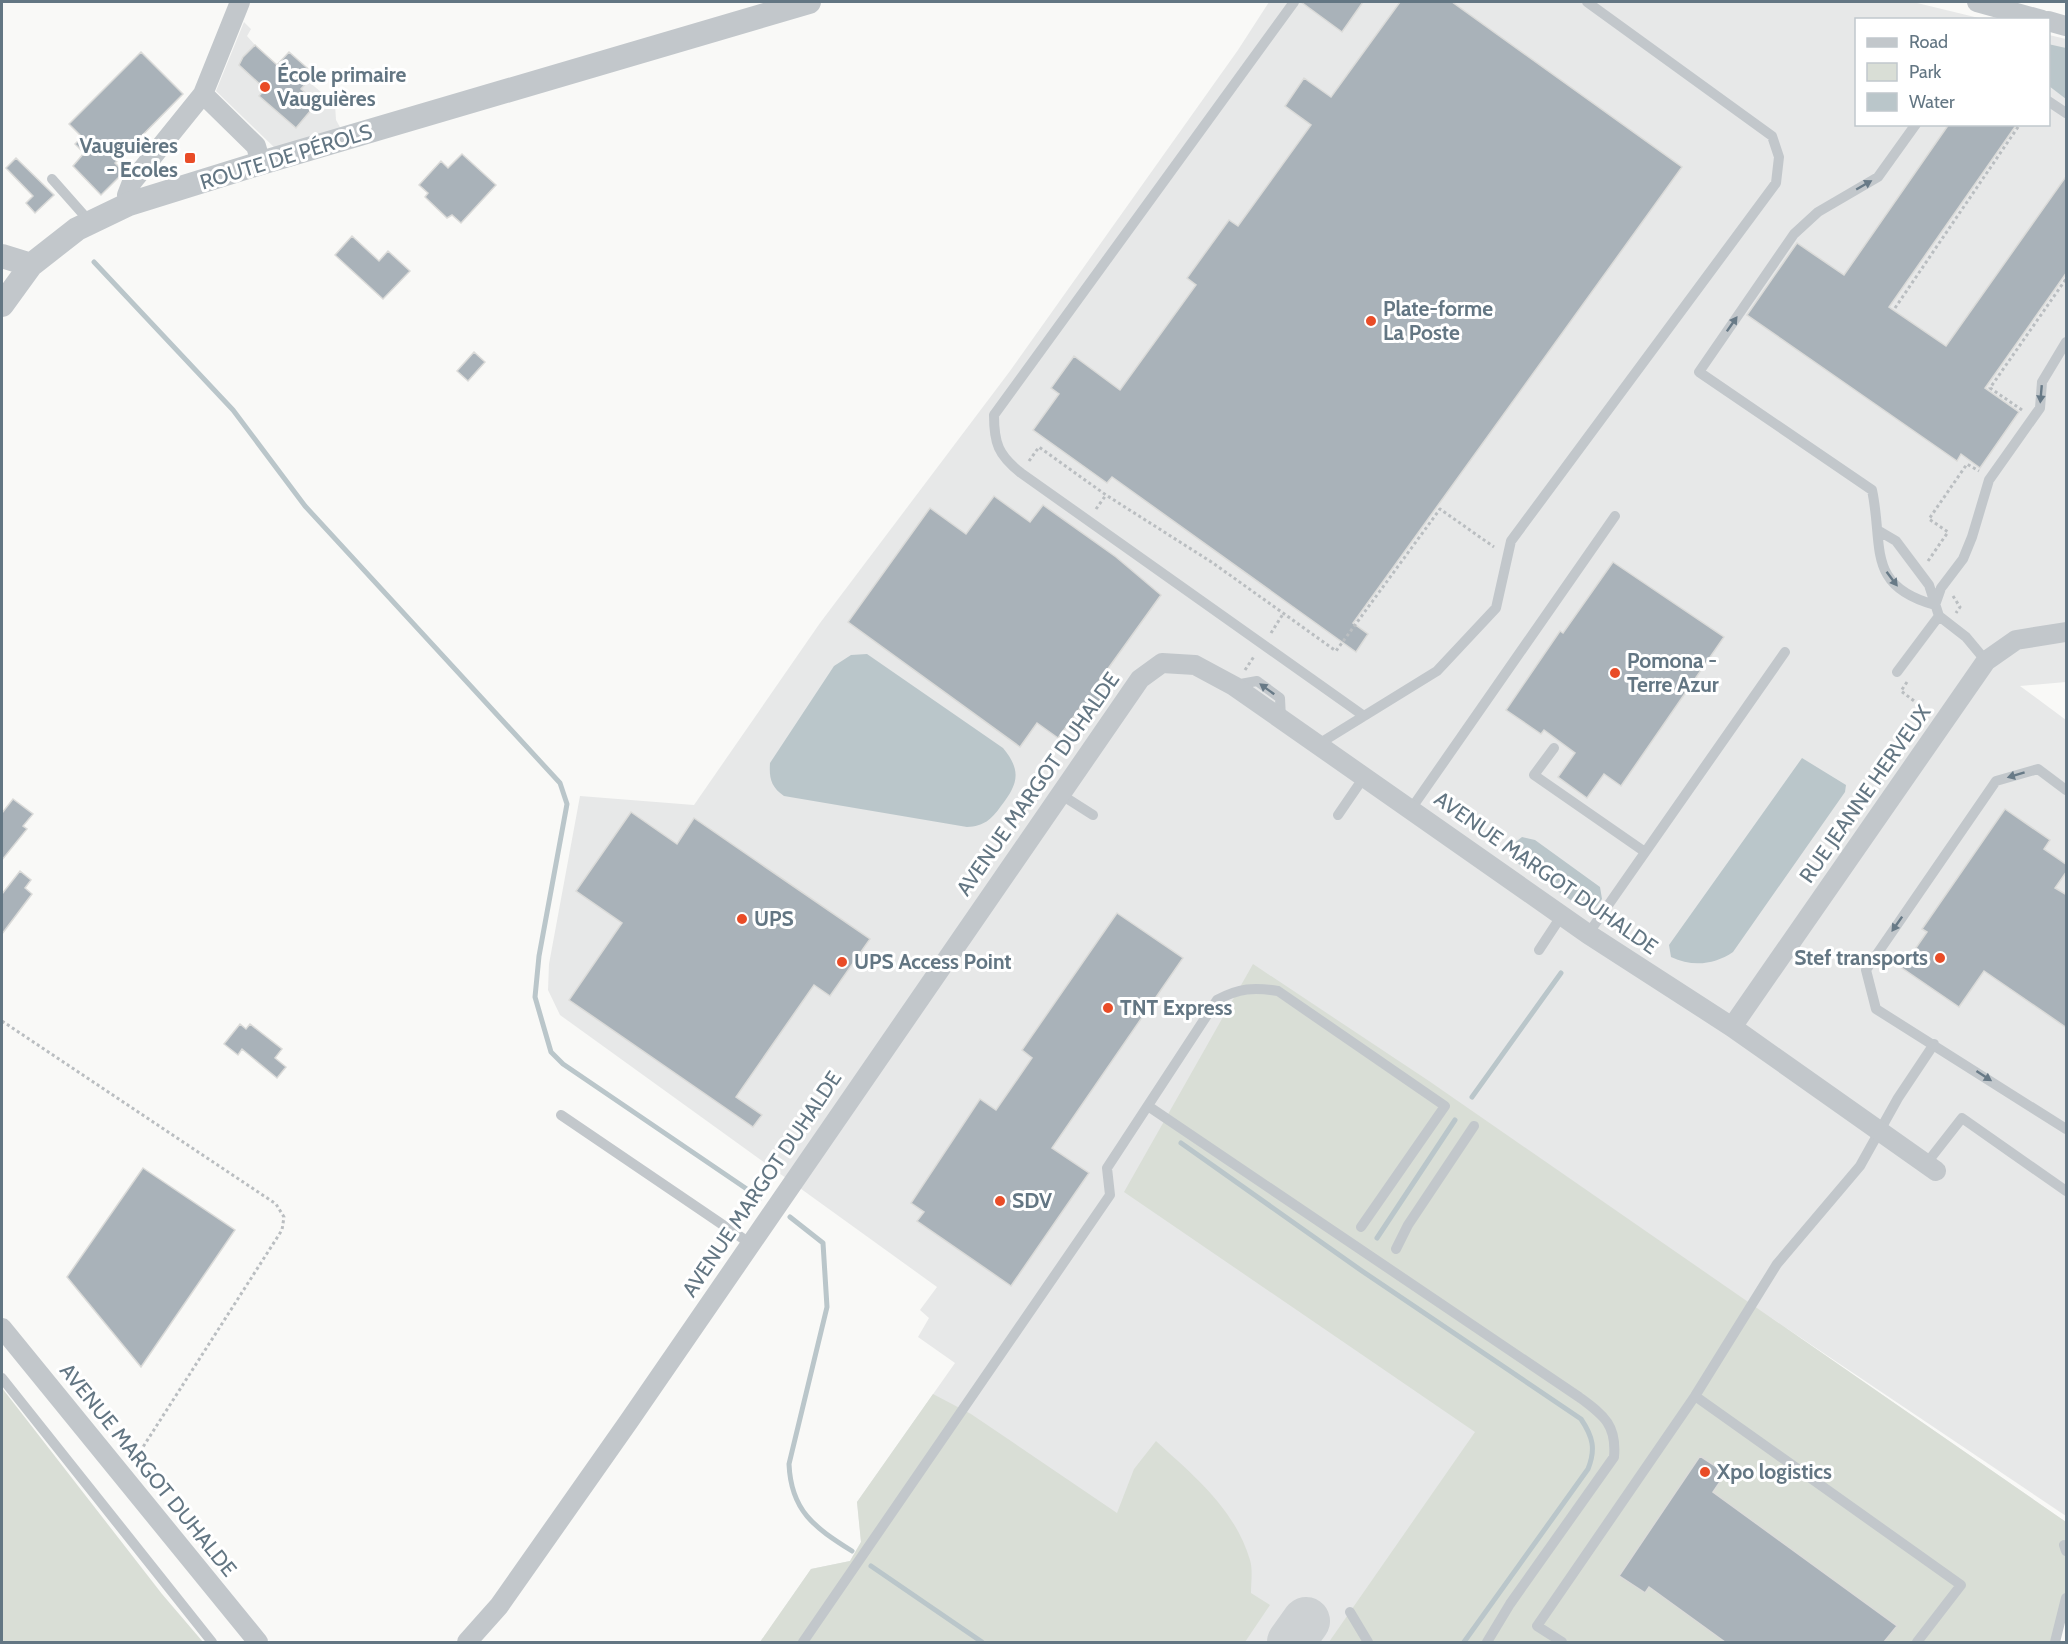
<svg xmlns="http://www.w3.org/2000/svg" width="2068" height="1644" font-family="Cabin,sans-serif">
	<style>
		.built { fill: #e7e8e8 }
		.green { fill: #d9ded6 }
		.water { fill: #bac6ca }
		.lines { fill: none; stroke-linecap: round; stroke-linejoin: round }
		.stream { stroke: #bac6ca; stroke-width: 5 }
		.taxiway { stroke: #cdd1d3; stroke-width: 48 }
		.building { fill: #a9b2b9; stroke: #dbdbd9; stroke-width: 1.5 }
		.path { stroke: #babec1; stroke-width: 3; stroke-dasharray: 3 3; stroke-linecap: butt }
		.service { stroke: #c2c7cb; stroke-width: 10 }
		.minor { stroke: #c2c7cb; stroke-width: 20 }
		.tertiary { stroke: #c2c7cb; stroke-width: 24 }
		.oneway { fill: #687a87 }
		.poi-dot { fill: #e94c27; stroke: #fff; stroke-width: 2 }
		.labels { text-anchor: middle; stroke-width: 6; stroke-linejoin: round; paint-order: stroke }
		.poi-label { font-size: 21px; font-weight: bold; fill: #637683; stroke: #fff; text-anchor: start }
		.street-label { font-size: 21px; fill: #637683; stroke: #fff }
	</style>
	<rect width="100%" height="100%" fill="#f9f9f7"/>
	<path class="built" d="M 1269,2 L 1913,2 L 1983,19 L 1856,20 L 1856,124 L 2048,124 L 2049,35 L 2066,39 L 2066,682 L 2020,686 L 2066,720 L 2066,1516 L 1767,1315 L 2066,1522 L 2059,1642 L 760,1642 L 811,1569 L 850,1561 L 861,1542 L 857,1502 L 955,1363 L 918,1337 L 929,1318 L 920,1310 L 937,1287 L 560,1015 L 548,990 L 549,964 L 580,796 L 694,805 L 820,623 L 1010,371 L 1238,50 Z
		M 244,22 L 251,29 L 247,36 L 255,45 L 282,69 L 288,64 L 335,104 L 336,120 L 341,129 L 278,151 L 216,91 Z"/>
	<path class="green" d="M 1253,964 L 1429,1081 L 2066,1522 L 2066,1617 L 2059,1642 L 1329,1642 L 1475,1432 L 1124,1192 Z
		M 2,1388 L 162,1594 L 203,1642 L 2,1642 Z
		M 933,1394 L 971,1414 L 1117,1513 L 1134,1469 L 1156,1441 C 1194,1476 1235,1509 1250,1560 C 1253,1570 1251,1582 1251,1593 L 1270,1605 L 1245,1642 L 760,1642 L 811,1569 L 850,1561 L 861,1542 L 857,1502 Z"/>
	<path class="water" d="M 2048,44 L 2066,48 L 2066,99 L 2049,86 Z
		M 867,654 L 1003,748 C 1022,771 1018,784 1001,806 C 991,820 984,826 967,827 L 784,796 C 771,787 769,778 770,763 L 834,666 L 851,655 Z
		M 1802,758 L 1846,785 L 1845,792 L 1733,952 C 1714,965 1692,967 1671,957 L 1669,945 Z
		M 1522,837 L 1535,840 L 1600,887 L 1602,899 L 1595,908 L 1589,911 L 1582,908 L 1510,858 L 1508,848 Z"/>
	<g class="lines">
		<path class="stream" d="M 94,262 L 233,410 L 305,506 L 560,783 L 567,804 L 539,956 L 535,997 L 551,1052 L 563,1064 L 760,1198
			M 1472,1097 L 1561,973
			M 1181,1143 L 1362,1271 L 1581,1419 C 1593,1437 1596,1449 1588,1469 L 1464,1642
			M 790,1217 L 823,1243 L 827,1307 L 789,1464 C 791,1511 814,1527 852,1551
			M 1377,1238 L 1455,1120
			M 871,1566 L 982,1642"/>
		<path class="taxiway" d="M 1291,1642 L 1306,1621"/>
	</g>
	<path class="building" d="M 1301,2 L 1363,2 L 1342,32 Z
		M 1400,2 L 1452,2 L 1682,167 L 1353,623 L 1368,634 L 1356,652 L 1112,477 L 1107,483 L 1033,430 L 1059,394 L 1051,388 L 1074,356 L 1120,390 L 1196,285 L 1187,278 L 1229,220 L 1238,226 L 1311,125 L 1285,106 L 1304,78 L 1331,97 Z
		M 255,45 L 277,65 L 289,52 L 314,74 L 301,89 L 317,103 L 296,128 L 259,96 L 265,89 L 239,65 L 243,57 Z
		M 141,52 L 183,94 L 115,163 L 124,172 L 101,195 L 73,166 L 84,153 L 75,144 L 82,137 L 69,124 Z
		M 1949,124 L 2017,124 L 1889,307 L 1946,346 L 2067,175 L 2067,272 L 1985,388 L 2019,412 L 1980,468 L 1961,454 L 1957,461 L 1747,315 L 1797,243 L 1844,275 Z
		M 462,154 L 496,185 L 461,223 L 452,215 L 447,218 L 425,197 L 428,193 L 419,185 L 441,161 L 448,168 Z
		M 16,158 L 54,195 L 35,213 L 26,203 L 33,196 L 6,168 Z
		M 352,236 L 379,261 L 388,251 L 410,271 L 383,299 L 335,255 Z
		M 474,352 L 485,362 L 468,381 L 457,371 Z
		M 994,496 L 1030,522 L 1043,505 L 1116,557 L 1161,595 L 1094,688 L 1107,696 L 1096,713 L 1083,704 L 1058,738 L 1037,723 L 1020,747 L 848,622 L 930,508 L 966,534 Z
		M 1613,562 L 1724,637 L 1621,786 L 1604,774 L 1587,798 L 1558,777 L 1575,753 L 1544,730 L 1541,734 L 1506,710 L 1560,631 L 1563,633 Z
		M 13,799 L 33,814 L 23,826 L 27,829 L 2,860 L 2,813 Z
		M 2005,809 L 2050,840 L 2044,849 L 2067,865 L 2067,871 L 2055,888 L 2067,895 L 2067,1028 L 1984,971 L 1959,1007 L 1902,968 L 1927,932 L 1922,929 Z
		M 631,812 L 677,844 L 694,818 L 870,939 L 830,996 L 814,985 L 736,1097 L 762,1115 L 753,1127 L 569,1000 L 622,923 L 576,891 Z
		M 20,871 L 31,880 L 25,888 L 32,894 L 2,934 L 2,894 Z
		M 1117,913 L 1183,958 L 1052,1148 L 1089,1173 L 1011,1286 L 917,1221 L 924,1212 L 911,1203 L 980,1099 L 996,1110 L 1032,1058 L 1022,1050 Z
		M 240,1024 L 246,1029 L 250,1024 L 282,1049 L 275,1058 L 286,1067 L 277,1078 L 242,1049 L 238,1055 L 224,1044 Z
		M 143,1168 L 235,1230 L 141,1367 L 67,1277 Z
		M 1700,1456 L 1726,1473 L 1713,1492 L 1897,1626 L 1884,1642 L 1725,1642 L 1649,1587 L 1645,1593 L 1619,1576 Z"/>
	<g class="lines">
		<path class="path" d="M 1895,308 L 2020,124
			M 2022,410 L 1990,388 L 2066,279
			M 1029,461 L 1039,447 L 1106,495 L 1213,563 L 1336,651 L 1440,509 L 1494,547
			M 1096,509 L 1106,495
			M 1928,561 L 1948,532 L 1929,519 L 1967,464 L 1979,471
			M 1953,596 L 1960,607 L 1956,613
			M 1271,633 L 1283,614
			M 1245,670 L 1255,655
			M 1907,682 L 1901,691 L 1930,713
			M 2,1021 L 276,1204 L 284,1217 L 282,1230 L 134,1461"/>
		<path class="service" d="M 1294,2 L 994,415 C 994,443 998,455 1021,473 L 1364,716
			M 2048,101 L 2066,113
			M 1916,124 L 1878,177 L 1818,212 L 1794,234 L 1699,372 L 1872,490 C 1884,546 1865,586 1935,605
			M 52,179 L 90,222
			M 1879,531 L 1896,541 L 1929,585 L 1939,616 L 1966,637 L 1986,661
			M 1935,605 L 1941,588 L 1963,559 L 1972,537 L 1989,480 L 2040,408 L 2042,382 L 2066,342
			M 1897,672 L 1939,616
			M 1235,685 L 1257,681 L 1280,698 L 1281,719
			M 1317,745 L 1437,671 L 1496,608 L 1511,541 L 1776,183 L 1779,157 L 1772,136 L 1587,2
			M 1554,748 L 1534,775 L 1645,852
			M 2066,790 L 2038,769 L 1996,781 L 1866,970 L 1876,1009 L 2066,1129
			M 1060,794 L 1093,815
			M 1411,809 L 1615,516
			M 1338,815 L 1364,777
			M 1588,934 L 1785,652
			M 1539,950 L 1562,915
			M 1148,1106 L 1579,1397 C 1603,1415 1617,1424 1614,1457 L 1510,1604 L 1487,1642
			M 561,1115 L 751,1244
			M 1926,1164 L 1962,1118 L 2066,1191
			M 1396,1249 L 1408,1225 L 1474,1126
			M 2,1378 L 212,1642
			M 1695,1396 L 1961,1585 L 1917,1642
			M 2064,1545 L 2066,1551
			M 1350,1612 L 1368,1642
			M 803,1642 L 1110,1195 L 1107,1168 L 1217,1000 C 1239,988 1254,987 1278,991 L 1445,1106 L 1361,1227
			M 1562,1642 L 1537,1626 L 1695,1396 L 1777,1264 L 1860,1166 L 1898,1098 L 1934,1044
			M 2055,1642 L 2066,1598"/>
		<path class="minor" d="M 1977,2 L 2042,20
			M 2048,21 L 2066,26
			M 203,94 L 256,146 L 261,163
			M 129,204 L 127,195 L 132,182 L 203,94 L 240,2
			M 1732,1027 L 1986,661 L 2016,640 L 2066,632
			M 2,1328 L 258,1642
			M 467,1642 L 499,1606 L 629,1421 L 1140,679 L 1162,663 L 1195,665 L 1234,686 L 1588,934 L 1732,1027 L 1936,1171"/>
		<path class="tertiary" d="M 2,256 L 31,265
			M 2,305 L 31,265 L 77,229 L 129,204 L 261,163 L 809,2"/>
	</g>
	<defs><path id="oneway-solid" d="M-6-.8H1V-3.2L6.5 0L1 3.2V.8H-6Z" transform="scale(1.5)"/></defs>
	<g class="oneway">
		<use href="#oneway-solid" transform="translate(1864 185) rotate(-30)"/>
		<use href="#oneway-solid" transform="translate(1732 324) rotate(-55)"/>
		<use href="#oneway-solid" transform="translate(2041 394) rotate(95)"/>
		<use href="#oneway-solid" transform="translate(1892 579) rotate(53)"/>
		<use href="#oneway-solid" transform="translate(1267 689) rotate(-144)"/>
		<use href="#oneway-solid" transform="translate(2016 775) rotate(163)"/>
		<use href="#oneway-solid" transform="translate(1897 924) rotate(125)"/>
		<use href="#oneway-solid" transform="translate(1984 1076) rotate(33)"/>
	</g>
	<g class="poi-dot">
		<circle cx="265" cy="87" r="6"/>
		<rect x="184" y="152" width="12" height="12" rx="3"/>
		<circle cx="1371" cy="321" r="6"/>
		<circle cx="1615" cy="673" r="6"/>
		<circle cx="742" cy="919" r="6"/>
		<circle cx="1940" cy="958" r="6"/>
		<circle cx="842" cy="962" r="6"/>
		<circle cx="1108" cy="1008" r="6"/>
		<circle cx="1000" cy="1201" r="6"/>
		<circle cx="1705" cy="1472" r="6"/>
	</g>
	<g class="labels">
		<g class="poi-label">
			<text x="277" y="82">École primaire<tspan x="277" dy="24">Vauguières</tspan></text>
			<text x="178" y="153" text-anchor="end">Vauguières<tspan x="178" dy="24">- Ecoles</tspan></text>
			<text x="1383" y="316">Plate-forme<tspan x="1383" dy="24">La Poste</tspan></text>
			<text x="1627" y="668">Pomona -<tspan x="1627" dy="24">Terre Azur</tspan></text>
			<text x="754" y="926">UPS</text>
			<text x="1928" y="965" text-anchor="end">Stef transports</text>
			<text x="854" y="969">UPS Access Point</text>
			<text x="1120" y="1015">TNT Express</text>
			<text x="1012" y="1208">SDV</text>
			<text x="1717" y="1479">Xpo logistics</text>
		</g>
		<g class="street-label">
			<text transform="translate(286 157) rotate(-17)" y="7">ROUTE DE PÉROLS</text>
			<text transform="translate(1038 784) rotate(-55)" y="7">AVENUE MARGOT DUHALDE</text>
			<text transform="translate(1865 794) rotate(-55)" y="7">RUE JEANNE HERVEUX</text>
			<text transform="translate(1546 873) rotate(35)" y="7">AVENUE MARGOT DUHALDE</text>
			<text transform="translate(762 1184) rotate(-56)" y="7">AVENUE MARGOT DUHALDE</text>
			<text transform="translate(148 1470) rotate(51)" y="7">AVENUE MARGOT DUHALDE</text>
		</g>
	</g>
	<rect width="2068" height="1644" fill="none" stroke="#637683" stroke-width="6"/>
	<rect x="1855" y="18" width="195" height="108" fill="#ffffff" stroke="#c1c8cd" stroke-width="1.5"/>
	<rect x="1867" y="38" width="30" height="9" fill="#c2c7cb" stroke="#c1c8cd" stroke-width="1.5"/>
	<text x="1909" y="48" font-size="18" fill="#637683">Road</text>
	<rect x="1867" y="63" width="30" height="18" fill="#d9ded6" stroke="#c1c8cd" stroke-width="1.5"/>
	<text x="1909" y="78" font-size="18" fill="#637683">Park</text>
	<rect x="1867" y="93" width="30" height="18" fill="#bac6ca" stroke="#c1c8cd" stroke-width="1.5"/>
	<text x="1909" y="108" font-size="18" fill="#637683">Water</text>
</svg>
